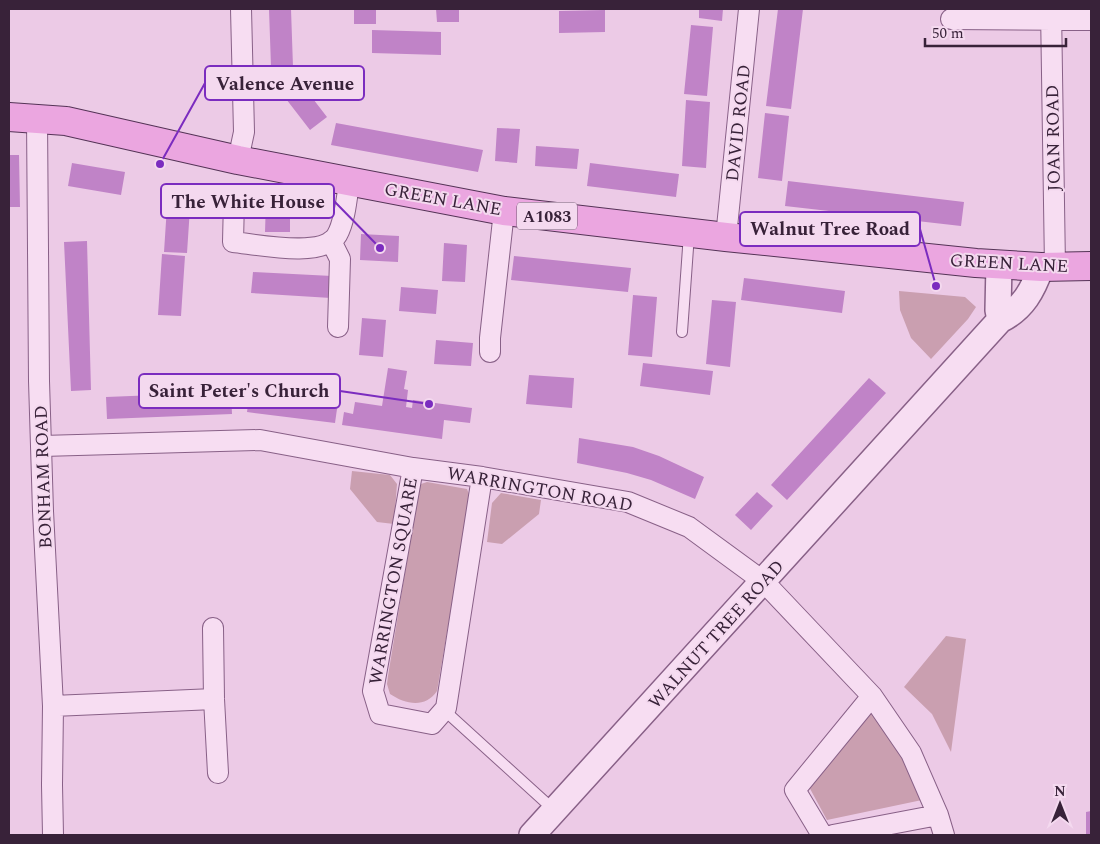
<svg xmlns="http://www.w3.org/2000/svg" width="1100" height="844" font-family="Spectral,serif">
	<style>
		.green { fill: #ca9fb0 }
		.building { fill: #c083c7 }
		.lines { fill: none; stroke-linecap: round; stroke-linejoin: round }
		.service-casing { stroke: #886087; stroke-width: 12 }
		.minor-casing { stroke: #886087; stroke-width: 22 }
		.tertiary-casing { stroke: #886087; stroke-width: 28 }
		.primary-casing { stroke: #543356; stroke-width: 30 }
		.service { stroke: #f7ddf2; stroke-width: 10 }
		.minor { stroke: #f7ddf2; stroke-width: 20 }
		.tertiary { stroke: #f7ddf2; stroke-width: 25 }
		.primary { stroke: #eba6e0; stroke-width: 28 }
		.labels { text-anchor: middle; stroke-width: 4; stroke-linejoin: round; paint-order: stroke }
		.shield { fill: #f4d9ef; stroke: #705970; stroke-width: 1 }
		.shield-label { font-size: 16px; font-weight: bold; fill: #382239 }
		.street-label { font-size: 18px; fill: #382239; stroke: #f4d9ef }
		.leader { fill: none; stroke: #7b2cbf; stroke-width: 2 }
		.callout-dot { fill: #7b2cbf; stroke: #f4d9ef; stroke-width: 2 }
		.callout { fill: #f4d9ef; stroke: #7b2cbf; stroke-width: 2 }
		.callout-label { font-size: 19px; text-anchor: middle; font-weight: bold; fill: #382239 }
	</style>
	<rect width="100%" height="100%" fill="#eccae6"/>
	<path class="green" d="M 899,291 L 965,297 L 976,307 L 968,319 L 931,359 L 911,338 L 900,310 Z
		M 352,471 L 390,475 L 397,484 L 394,524 L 377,522 L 350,489 Z
		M 427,482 L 467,489 L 470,497 L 437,691 C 425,709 405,704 390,694 L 387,684 L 388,676 L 419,487 L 421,484 Z
		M 501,493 L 541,500 L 539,514 L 502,544 L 487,542 L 492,503 Z
		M 946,636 L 966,639 L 951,752 L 932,714 L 904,687 Z
		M 873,710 L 902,753 L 922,800 L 827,820 L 808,785 Z"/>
	<path class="building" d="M 269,9 L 291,9 L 293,67 L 271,67 Z
		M 354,9 L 376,9 L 376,24 L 354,24 Z
		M 436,9 L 459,9 L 459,22 L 437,22 Z
		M 699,9 L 723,9 L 722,21 L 699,18 Z
		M 778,9 L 803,9 L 791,109 L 766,106 Z
		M 605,10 L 605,32 L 559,33 L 559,11 Z
		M 691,25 L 713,27 L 707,96 L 684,94 Z
		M 372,30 L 441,32 L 441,55 L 372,53 Z
		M 300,82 L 327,117 L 310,130 L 283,95 Z
		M 686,100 L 710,102 L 706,168 L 682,166 Z
		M 765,113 L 789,116 L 782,181 L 758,178 Z
		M 336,123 L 483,150 L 478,172 L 331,145 Z
		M 497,128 L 520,129 L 517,163 L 495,161 Z
		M 536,146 L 579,149 L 577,169 L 535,166 Z
		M 9,155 L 19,155 L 20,207 L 9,207 Z
		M 72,163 L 125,172 L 121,195 L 68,186 Z
		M 590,163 L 679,174 L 676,197 L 587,186 Z
		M 788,181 L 964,202 L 961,226 L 785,206 Z
		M 168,191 L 191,193 L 187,253 L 164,252 Z
		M 266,201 L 290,202 L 290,232 L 265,232 Z
		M 361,234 L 399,236 L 398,262 L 360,260 Z
		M 87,241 L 91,390 L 71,391 L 64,242 Z
		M 444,243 L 467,245 L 465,282 L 442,281 Z
		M 162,254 L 185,256 L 181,316 L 158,315 Z
		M 514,256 L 631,268 L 628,292 L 511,280 Z
		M 253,272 L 332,276 L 331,298 L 251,293 Z
		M 744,278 L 845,291 L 842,313 L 741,300 Z
		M 401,287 L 438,290 L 436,314 L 399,311 Z
		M 633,295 L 657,297 L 652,357 L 628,355 Z
		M 712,300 L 736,302 L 730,367 L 706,364 Z
		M 362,318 L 386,320 L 383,357 L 359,355 Z
		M 436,340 L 473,343 L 471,366 L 434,364 Z
		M 643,363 L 713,371 L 710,395 L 640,386 Z
		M 388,368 L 407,371 L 404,389 L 408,390 L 406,407 L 412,408 L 413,400 L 472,408 L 470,423 L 444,420 L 442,439 L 342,425 L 344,412 L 353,414 L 355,402 L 382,406 Z
		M 529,375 L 574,378 L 572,408 L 526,404 Z
		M 869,378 L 886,393 L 787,500 L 771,485 Z
		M 250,390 L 338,402 L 335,423 L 247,412 Z
		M 231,392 L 232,414 L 107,419 L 106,397 Z
		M 579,438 L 633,447 L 659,456 L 704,477 L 695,499 L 651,480 L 627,473 L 577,463 Z
		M 757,492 L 773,506 L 751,530 L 735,515 Z
		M 1091,811 L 1091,835 L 1086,835 L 1086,812 Z"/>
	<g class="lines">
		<defs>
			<path id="service" d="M 682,332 L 689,234
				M 444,710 L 554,810"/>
			<path id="minor" d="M 1051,9 L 1055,267
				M 951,19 L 1091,20
				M 37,118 L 39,381 L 43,511 L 53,706 L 52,785 L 53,835
				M 238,160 L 244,132 L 241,9
				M 234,200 L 233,242 C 255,244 324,259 337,235 C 345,221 347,197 349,182
				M 726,237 L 749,9
				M 331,241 L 340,259 L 338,327
				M 490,352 L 490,338 L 504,211
				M 42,446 L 260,440 L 413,468 L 482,477 L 628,502 L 689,527 L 764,582 L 872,696 L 911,753 L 938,815 L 944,835
				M 413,468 L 373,691 L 380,714 L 432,724 L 446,708 L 482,477
				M 213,628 L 214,699 L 218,773
				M 53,706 L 214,699
				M 822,835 L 795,790 L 872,696
				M 833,835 L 938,815"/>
			<path id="tertiary" d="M 999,264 L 998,310 L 1000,320
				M 532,835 L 1000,320 C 1023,309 1033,290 1041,267"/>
			<path id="primary" d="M 9,117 L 66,121 L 238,160 L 504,211 L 726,237 L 976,263 L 1041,267 L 1091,266"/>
		</defs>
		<use href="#service" class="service-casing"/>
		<use href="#minor" class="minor-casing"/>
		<use href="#tertiary" class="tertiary-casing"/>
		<use href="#primary" class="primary-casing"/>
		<use href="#service" class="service"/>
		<use href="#minor" class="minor"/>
		<use href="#tertiary" class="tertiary"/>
		<use href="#primary" class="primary"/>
	</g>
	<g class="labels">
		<rect class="shield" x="517" y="202.5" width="60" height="27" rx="4"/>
		<g class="shield-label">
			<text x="547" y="222">A1083</text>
		</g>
		<g class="street-label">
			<text transform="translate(738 123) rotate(-84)" y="6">DAVID ROAD</text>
			<text transform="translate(1053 138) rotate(-91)" y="6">JOAN ROAD</text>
			<text transform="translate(443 199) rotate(10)" y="6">GREEN LANE</text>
			<text transform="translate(1009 263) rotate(3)" y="6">GREEN LANE</text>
			<text transform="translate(43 477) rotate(-92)" y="6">BONHAM ROAD</text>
			<text transform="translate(540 489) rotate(10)" y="6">WARRINGTON ROAD</text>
			<text transform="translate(393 581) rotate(-80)" y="6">WARRINGTON SQUARE</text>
			<text transform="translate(716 634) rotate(-48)" y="6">WALNUT TREE ROAD</text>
		</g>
	</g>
	<path class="leader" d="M160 164L205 83M380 248L334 201M936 286L920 229M429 404L340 391"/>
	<g class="callout-dot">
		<circle cx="160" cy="164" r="5"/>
		<circle cx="380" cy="248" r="5"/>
		<circle cx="936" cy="286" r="5"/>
		<circle cx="429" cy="404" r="5"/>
	</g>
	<g class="callout">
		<rect x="205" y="66" width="159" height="34" rx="5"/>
		<rect x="161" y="184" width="173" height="34" rx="5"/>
		<rect x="740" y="212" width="180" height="34" rx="5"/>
		<rect x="139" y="374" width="201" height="34" rx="5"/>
	</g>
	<g class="callout-label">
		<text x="285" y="90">Valence Avenue</text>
		<text x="248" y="208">The White House</text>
		<text x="830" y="235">Walnut Tree Road</text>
		<text x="239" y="397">Saint Peter's Church</text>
	</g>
	<rect width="1100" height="844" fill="none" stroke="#382239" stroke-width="20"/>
	<g transform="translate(1060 804)" stroke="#f4d9ef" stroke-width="4" paint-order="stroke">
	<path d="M0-4L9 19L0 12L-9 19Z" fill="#382239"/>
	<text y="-8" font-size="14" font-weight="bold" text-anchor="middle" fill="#382239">N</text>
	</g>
	<path d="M925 38v8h141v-8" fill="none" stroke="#382239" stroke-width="2.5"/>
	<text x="932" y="38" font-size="15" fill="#382239" stroke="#f4d9ef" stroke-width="4" paint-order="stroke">50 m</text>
</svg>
